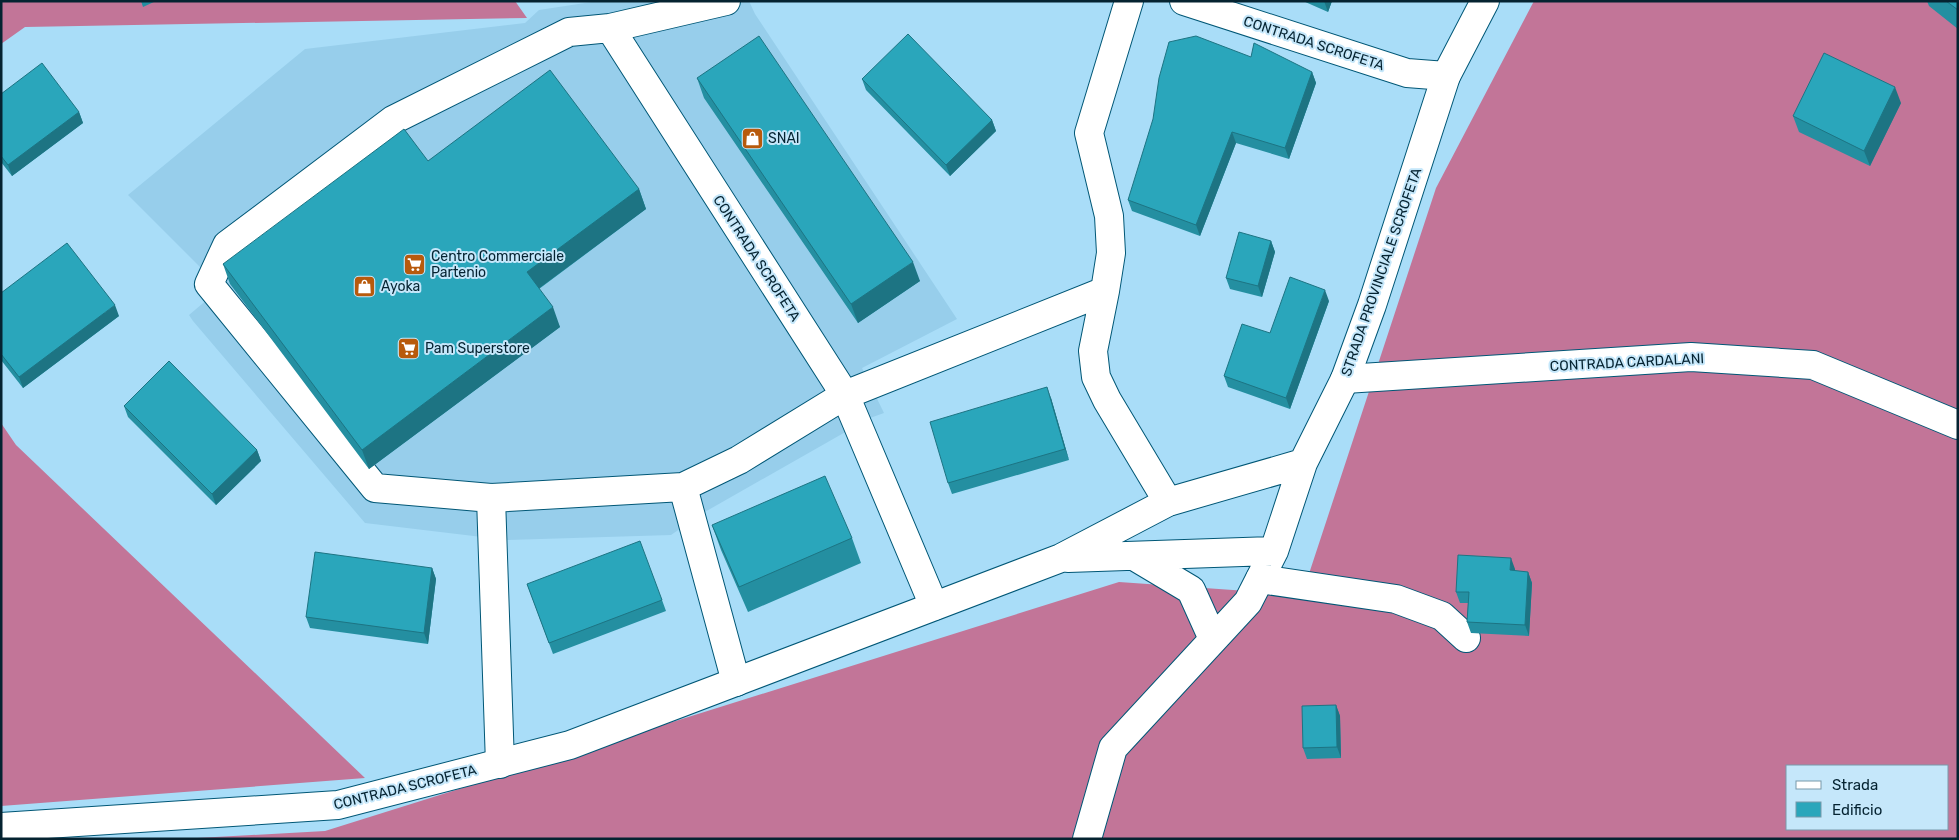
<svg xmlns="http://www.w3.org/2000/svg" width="1959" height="840" font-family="Rubik,sans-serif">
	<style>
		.built { fill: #97ceeb }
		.forest { fill: #c27598; fill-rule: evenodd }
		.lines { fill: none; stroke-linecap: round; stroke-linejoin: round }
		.minor-casing { stroke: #005776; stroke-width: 30 }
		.tertiary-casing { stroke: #005776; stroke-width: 30 }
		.minor { stroke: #fff; stroke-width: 28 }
		.tertiary { stroke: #fff; stroke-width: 28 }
		.wall { fill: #248fa1 }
		.shaded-wall { fill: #1d7483 }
		.building { fill: #2aa6bb; stroke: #1d7483 }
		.labels { text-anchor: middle; stroke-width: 4; stroke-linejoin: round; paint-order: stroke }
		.street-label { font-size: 14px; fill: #052331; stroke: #c5e7fa }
		.poi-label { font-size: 14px; fill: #052331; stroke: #c5e7fa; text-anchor: start }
	</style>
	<rect width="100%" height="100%" fill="#a9ddf8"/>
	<path class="built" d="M 598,1 L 749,1 L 755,14 L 957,319 L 862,368 L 884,413 L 870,418 L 703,513 L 671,535 L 507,540 L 365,523 L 193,321 L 189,315 L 221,288 L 128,195 L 305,49 L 525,23 L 539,10 Z"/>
	<path class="forest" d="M 1,1 L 515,1 L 527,18 L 25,27 L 1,44 Z
		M 1534,1 L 1958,1 L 1958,839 L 179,839 L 325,831 L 1119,582 L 1302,595 L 1436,188 ZM 1788,766 L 1948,766 L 1948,829 L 1788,829 Z
		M 1,423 L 16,445 L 365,778 L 1,806 Z"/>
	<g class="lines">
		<defs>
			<path id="minor" d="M 726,1 L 610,28 L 845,395 L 934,606
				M 1129,1 L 1089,133 L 1109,216 L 1111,253 L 1105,291 L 1093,351 L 1096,377 L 1107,400 L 1168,502
				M 1184,1 L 1407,73 L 1446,76
				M 610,28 L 569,32 L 393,120 L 227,245 L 209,284 L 375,488 L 491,498 L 683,487 L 739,460 L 845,395 L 1105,291
				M 1345,379 L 1691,357 L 1813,365 L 1958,425
				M 683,487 L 736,682
				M 491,498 L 500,764
				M 1260,579 L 1396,599 L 1442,616 L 1466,638"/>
			<path id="tertiary" d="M 1134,556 L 1191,590 L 1213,639
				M 1068,558 L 1274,551
				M 1,827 L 338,805 L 570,745 L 1061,558 L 1168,502 L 1303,463
				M 1087,839 L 1113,748 L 1248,602 L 1274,551 L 1303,463 L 1345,379 L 1372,305 L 1446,76 L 1485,1"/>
		</defs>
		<use href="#minor" class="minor-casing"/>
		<use href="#tertiary" class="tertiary-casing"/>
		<use href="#minor" class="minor"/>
		<use href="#tertiary" class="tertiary"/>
	</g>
	<path class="wall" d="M 141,1 L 156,1 L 143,7 Z
		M 1303,1 L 1332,1 L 1328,12 Z
		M 1927,1 L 1958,1 L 1958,29 L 1929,6 Z
		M 1251,57 L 1312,72 L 1316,83 L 1289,159 L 1236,143 L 1200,236 L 1132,211 L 1128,200 Z
		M 697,78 L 920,281 L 858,323 L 704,98 Z
		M 862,79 L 992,120 L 996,131 L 950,176 L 866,90 Z
		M 1,94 L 79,112 L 83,123 L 12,176 L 1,162 Z
		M 1901,103 L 1870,166 L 1799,132 L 1793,116 Z
		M 428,161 L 639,189 L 646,209 L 539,289 L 560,327 L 369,469 L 230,284 L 223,264 Z
		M 1271,241 L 1275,252 L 1262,297 L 1230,289 L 1226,278 Z
		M 1,293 L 119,316 L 23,388 L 1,360 Z
		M 1329,301 L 1290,409 L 1228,387 L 1224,376 L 1270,333 Z
		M 1051,398 L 1069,460 L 952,494 L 948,483 Z
		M 124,406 L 257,450 L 261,461 L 216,505 L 128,417 Z
		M 712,525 L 852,538 L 861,563 L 748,612 L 721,550 Z
		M 432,568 L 436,579 L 428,644 L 310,628 L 306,617 Z
		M 1515,569 L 1515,571 L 1528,572 L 1532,583 L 1529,636 L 1471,633 L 1467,622 L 1468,603 L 1460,603 L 1456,592 Z
		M 527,584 L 662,600 L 666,611 L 553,654 Z
		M 1336,705 L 1340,716 L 1341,758 L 1307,759 L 1303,748 Z"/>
	<path class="shaded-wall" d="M 1324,1 L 1332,1 L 1328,12 Z
		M 1312,72 L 1316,83 L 1289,159 L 1285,148 Z
		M 1895,87 L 1901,103 L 1870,166 L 1864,151 Z
		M 79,112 L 83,123 L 12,176 L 8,165 Z
		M 992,120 L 996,131 L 950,176 L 946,165 Z
		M 1232,132 L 1236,143 L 1200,236 L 1196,225 Z
		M 639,189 L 646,209 L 534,292 L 527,272 Z
		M 1271,241 L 1275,252 L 1262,297 L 1258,286 Z
		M 913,262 L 920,281 L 858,323 L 851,304 Z
		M 1325,290 L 1329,301 L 1290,409 L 1286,398 Z
		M 115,305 L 119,316 L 23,388 L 19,377 Z
		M 553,307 L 560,327 L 369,469 L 362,450 Z
		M 1047,387 L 1051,398 L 1069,460 L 1065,449 Z
		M 257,450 L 261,461 L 216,505 L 212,494 Z
		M 1511,558 L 1515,569 L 1514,581 L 1510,570 Z
		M 432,568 L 436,579 L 428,644 L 424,633 Z
		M 1528,572 L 1532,583 L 1529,636 L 1525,625 Z
		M 1336,705 L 1340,716 L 1341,758 L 1337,747 Z"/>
	<path class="building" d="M 1946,1 L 1958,1 L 1958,10 Z
		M 908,34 L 992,120 L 946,165 L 862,79 Z
		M 759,36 L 913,262 L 851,304 L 697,78 Z
		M 1196,36 L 1251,57 L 1254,43 L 1312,72 L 1285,148 L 1232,132 L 1196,225 L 1128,200 L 1153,119 L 1159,78 L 1169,42 Z
		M 1824,53 L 1895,87 L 1864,151 L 1793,116 Z
		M 42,63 L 79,112 L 8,165 L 1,156 L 1,94 Z
		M 550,70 L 639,189 L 527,272 L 553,307 L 362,450 L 223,264 L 404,129 L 428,161 Z
		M 1239,232 L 1271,241 L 1258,286 L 1226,278 Z
		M 67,243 L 115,305 L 19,377 L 1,354 L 1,293 Z
		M 1290,277 L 1325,290 L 1286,398 L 1224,376 L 1242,324 L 1270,333 Z
		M 169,361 L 257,450 L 212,494 L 124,406 Z
		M 1047,387 L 1065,449 L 948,483 L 930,422 Z
		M 825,476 L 852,538 L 739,587 L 712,525 Z
		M 640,541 L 662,600 L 549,643 L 527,584 Z
		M 315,552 L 432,568 L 424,633 L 306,617 Z
		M 1458,555 L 1511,558 L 1510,570 L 1528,572 L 1525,625 L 1467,622 L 1469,592 L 1456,592 Z
		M 1336,705 L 1337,747 L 1303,748 L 1302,706 Z"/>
	<defs>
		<symbol id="shop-square" viewBox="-11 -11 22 22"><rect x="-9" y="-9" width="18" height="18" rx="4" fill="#b85a0c" stroke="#c5e7fa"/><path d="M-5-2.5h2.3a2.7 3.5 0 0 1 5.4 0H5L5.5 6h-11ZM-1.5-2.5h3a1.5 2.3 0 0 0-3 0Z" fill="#fff"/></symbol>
		<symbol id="supermarket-square" viewBox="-11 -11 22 22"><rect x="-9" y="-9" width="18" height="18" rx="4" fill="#b85a0c" stroke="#c5e7fa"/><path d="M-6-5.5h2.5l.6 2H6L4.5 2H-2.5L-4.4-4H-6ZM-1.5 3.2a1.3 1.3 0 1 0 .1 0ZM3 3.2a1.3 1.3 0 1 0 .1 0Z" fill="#fff"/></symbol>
	</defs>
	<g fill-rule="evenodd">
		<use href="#shop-square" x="740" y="126" width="25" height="25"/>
		<use href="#supermarket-square" x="402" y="252" width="25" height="25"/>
		<use href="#shop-square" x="352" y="274" width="25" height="25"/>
		<use href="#supermarket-square" x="396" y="336" width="25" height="25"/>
	</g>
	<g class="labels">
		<g class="street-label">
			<text transform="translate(1314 43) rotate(18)" y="5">CONTRADA SCROFETA</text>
			<text transform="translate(757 258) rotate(57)" y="5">CONTRADA SCROFETA</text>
			<text transform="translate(1381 272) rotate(-71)" y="5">STRADA PROVINCIALE SCROFETA</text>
			<text transform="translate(1627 362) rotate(-3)" y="5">CONTRADA CARDALANI</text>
			<text transform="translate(405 787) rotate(-14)" y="5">CONTRADA SCROFETA</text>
		</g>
		<g class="poi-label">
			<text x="768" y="143">SNAI</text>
			<text x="431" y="261">Centro Commerciale<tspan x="431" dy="16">Partenio</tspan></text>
			<text x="381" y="291">Ayoka</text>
			<text x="425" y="353">Pam Superstore</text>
		</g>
	</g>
	<rect width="1959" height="840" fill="none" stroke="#052331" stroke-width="5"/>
	<rect x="1786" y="765" width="162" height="65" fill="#c5e7fa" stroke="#7899aa"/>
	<rect x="1796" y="781" width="25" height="8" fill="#ffffff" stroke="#7899aa"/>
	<text x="1832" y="790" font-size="15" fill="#052331">Strada</text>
	<rect x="1796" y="802" width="25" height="15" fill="#2aa6bb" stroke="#7899aa"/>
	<text x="1832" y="815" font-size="15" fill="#052331">Edificio</text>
</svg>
